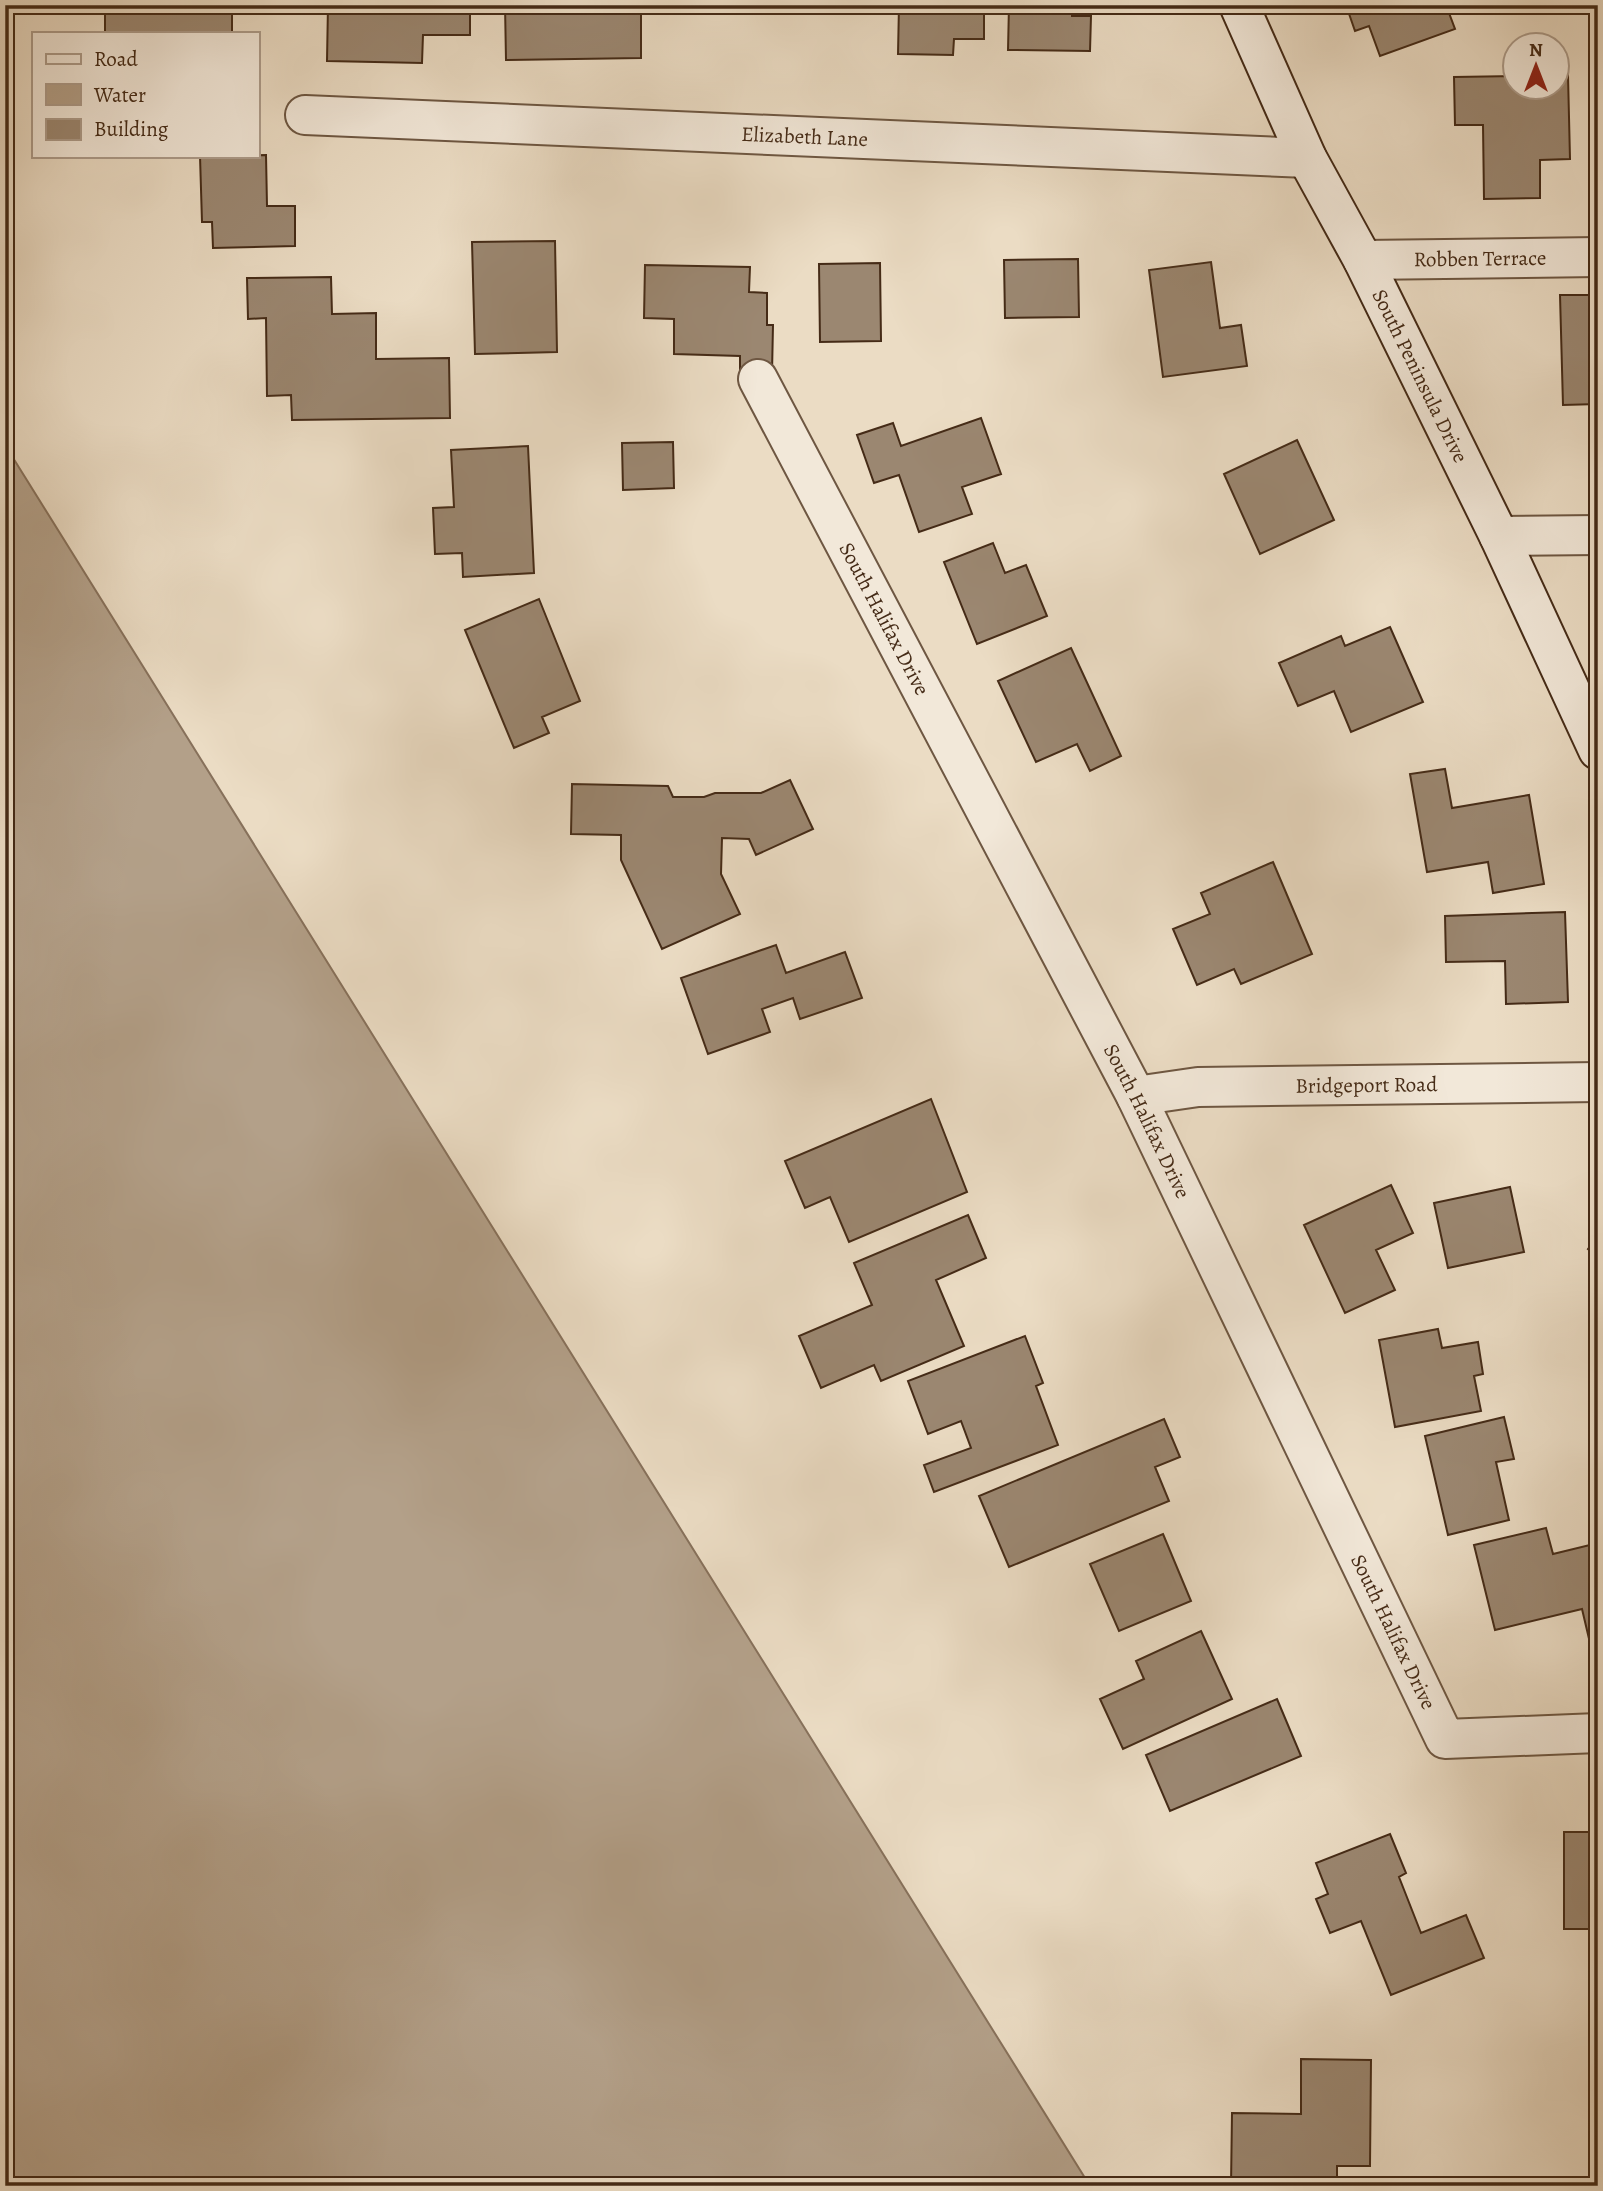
<svg xmlns="http://www.w3.org/2000/svg" width="1603" height="2191" font-family="Alegreya,serif">
	<style>
		.water { fill: #b3a089; stroke: #87715b; stroke-width: 2 }
		.building { fill: #9b8771; stroke: #452b17; stroke-width: 2 }
		.lines { fill: none; stroke-linecap: round; stroke-linejoin: round }
		.street-casing { stroke: #6e5742; stroke-width: 42 }
		.secondary-casing { stroke: #452b17; stroke-width: 42 }
		.street { stroke: #f2e8d9; stroke-width: 38 }
		.secondary { stroke: #f2e8d9; stroke-width: 38 }
		.labels { text-anchor: middle; stroke-width: 5; stroke-linejoin: round; paint-order: stroke }
		.street-label { font-size: 21px; fill: #452b17; stroke: #f2e8d9 }
	</style>
	<rect width="100%" height="100%" fill="#ebdcc4"/>
	<filter id="stains"><feTurbulence type="fractalNoise" baseFrequency=".00286" numOctaves="4"/><feColorMatrix values="0 0 0 0 .2 0 0 0 0 .09 0 0 0 0 .02 0 0 0 .5 -.17"/></filter>
	<radialGradient id="worn" r=".72"><stop offset=".6" stop-color="#630" stop-opacity="0"/><stop offset="1" stop-color="#630" stop-opacity=".3"/></radialGradient>
	<path class="water" d="M 5,445 L 1090,2186 L 5,2186 Z"/>
	<path class="building" d="M 105,5 L 232,5 L 232,33 L 105,33 Z
		M 328,5 L 470,5 L 470,35 L 423,35 L 422,63 L 327,61 Z
		M 505,5 L 641,5 L 641,58 L 506,60 Z
		M 899,5 L 984,5 L 984,39 L 954,39 L 953,55 L 898,54 Z
		M 1009,5 L 1072,5 L 1072,16 L 1091,16 L 1090,51 L 1008,50 Z
		M 1346,5 L 1446,5 L 1455,29 L 1380,56 L 1369,26 L 1355,31 Z
		M 1558,75 L 1568,75 L 1570,159 L 1540,160 L 1540,198 L 1484,199 L 1483,125 L 1455,125 L 1454,77 L 1516,76 L 1516,88 L 1558,88 Z
		M 266,155 L 267,206 L 295,206 L 295,246 L 213,248 L 212,222 L 202,222 L 200,156 Z
		M 555,241 L 557,352 L 475,354 L 472,242 Z
		M 1078,259 L 1079,317 L 1005,318 L 1004,260 Z
		M 1211,262 L 1220,328 L 1241,325 L 1247,366 L 1163,377 L 1149,270 Z
		M 880,263 L 881,341 L 820,342 L 819,264 Z
		M 645,265 L 750,267 L 749,292 L 767,293 L 767,325 L 773,325 L 772,373 L 740,372 L 740,356 L 674,354 L 674,319 L 644,318 Z
		M 331,277 L 332,314 L 376,313 L 376,359 L 449,358 L 450,418 L 292,420 L 291,395 L 267,396 L 266,318 L 248,319 L 247,278 Z
		M 1560,295 L 1598,295 L 1598,404 L 1563,405 Z
		M 981,418 L 1001,474 L 962,487 L 972,514 L 919,532 L 899,475 L 874,483 L 857,435 L 893,423 L 901,446 Z
		M 1297,440 L 1334,520 L 1260,554 L 1224,474 Z
		M 673,442 L 674,488 L 623,490 L 622,443 Z
		M 528,446 L 534,573 L 463,577 L 462,553 L 435,554 L 433,508 L 454,507 L 451,450 Z
		M 993,543 L 1005,573 L 1026,565 L 1047,616 L 977,644 L 944,562 Z
		M 539,599 L 580,701 L 542,717 L 549,733 L 514,748 L 465,630 Z
		M 1390,627 L 1423,702 L 1351,732 L 1334,691 L 1298,706 L 1279,663 L 1341,636 L 1345,646 Z
		M 1071,648 L 1121,756 L 1090,771 L 1077,744 L 1036,762 L 998,681 Z
		M 1445,769 L 1452,808 L 1529,795 L 1544,884 L 1493,893 L 1488,862 L 1427,872 L 1410,774 Z
		M 790,780 L 813,829 L 756,855 L 749,839 L 722,838 L 721,874 L 740,914 L 662,949 L 621,860 L 621,835 L 571,834 L 572,784 L 668,786 L 673,797 L 704,797 L 715,793 L 761,793 Z
		M 1273,862 L 1312,954 L 1241,984 L 1234,969 L 1197,985 L 1173,929 L 1210,914 L 1201,893 Z
		M 1565,912 L 1568,1002 L 1506,1004 L 1505,961 L 1446,962 L 1445,916 Z
		M 776,945 L 786,973 L 845,952 L 862,998 L 800,1019 L 793,998 L 762,1009 L 770,1032 L 708,1054 L 681,978 Z
		M 931,1099 L 967,1192 L 849,1242 L 830,1197 L 805,1208 L 785,1161 Z
		M 1391,1185 L 1413,1233 L 1376,1250 L 1395,1290 L 1345,1313 L 1304,1225 Z
		M 1510,1187 L 1524,1252 L 1448,1268 L 1434,1203 Z
		M 968,1215 L 986,1258 L 936,1280 L 964,1346 L 881,1381 L 874,1365 L 821,1388 L 799,1336 L 872,1305 L 854,1263 Z
		M 1598,1236 L 1598,1257 L 1588,1249 Z
		M 1438,1329 L 1442,1348 L 1478,1342 L 1483,1374 L 1474,1376 L 1481,1411 L 1395,1427 L 1379,1340 Z
		M 1025,1336 L 1043,1383 L 1036,1386 L 1058,1445 L 934,1492 L 924,1465 L 971,1448 L 961,1421 L 928,1434 L 908,1381 Z
		M 1504,1417 L 1514,1459 L 1496,1462 L 1509,1520 L 1448,1535 L 1425,1436 Z
		M 1164,1419 L 1180,1457 L 1155,1467 L 1169,1501 L 1009,1567 L 979,1496 Z
		M 1546,1528 L 1553,1554 L 1598,1543 L 1598,1641 L 1590,1643 L 1582,1609 L 1495,1630 L 1474,1545 Z
		M 1163,1534 L 1191,1601 L 1119,1631 L 1090,1564 Z
		M 1201,1631 L 1232,1699 L 1123,1749 L 1100,1699 L 1144,1679 L 1136,1661 Z
		M 1277,1699 L 1301,1756 L 1170,1811 L 1146,1755 Z
		M 1564,1832 L 1598,1832 L 1598,1940 L 1589,1940 L 1589,1929 L 1564,1929 Z
		M 1390,1834 L 1406,1873 L 1399,1877 L 1421,1933 L 1466,1915 L 1484,1958 L 1391,1995 L 1361,1921 L 1330,1933 L 1316,1899 L 1328,1894 L 1316,1863 Z
		M 1301,2059 L 1371,2060 L 1370,2166 L 1337,2166 L 1337,2186 L 1231,2186 L 1232,2113 L 1301,2114 Z"/>
	<g class="lines">
		<defs>
			<g id="street">
				<path id="s1" d="M 305,115 L 1307,158"/>
				<path id="s2" d="M 1363,260 L 1598,257"/>
				<path id="s3" d="M 758,379 L 1136,1096 L 1445,1739 L 1598,1733"/>
				<path d="M 1499,536 L 1598,535"/>
				<path id="s4" d="M 1136,1096 L 1198,1087 L 1598,1082"/>
			</g>
			<g id="secondary">
				<path id="s5" d="M 1239,5 L 1307,158 L 1363,260 L 1499,536 L 1598,750"/>
			</g>
		</defs>
		<use href="#street" class="street-casing"/>
		<use href="#secondary" class="secondary-casing"/>
		<use href="#street" class="street"/>
		<use href="#secondary" class="secondary"/>
	</g>
	<g class="labels">
		<g class="street-label">
			<text dy="7" stroke="none"><textPath href="#s1" startOffset="500">Elizabeth Lane</textPath></text>
			<text dy="7" stroke="none"><textPath href="#s2" startOffset="117">Robben Terrace</textPath></text>
			<text dy="7" stroke="none"><textPath href="#s5" startOffset="413">South Peninsula Drive</textPath></text>
			<text dy="7" stroke="none"><textPath href="#s3" startOffset="271">South Halifax Drive</textPath></text>
			<text dy="7" stroke="none"><textPath href="#s4" startOffset="231">Bridgeport Road</textPath></text>
			<text dy="7" stroke="none"><textPath href="#s3" startOffset="838">South Halifax Drive</textPath></text>
			<text dy="7" stroke="none"><textPath href="#s3" startOffset="1405">South Halifax Drive</textPath></text>
		</g>
	</g>
	<rect width="1603" height="2191" fill="none" stroke="#ebdcc4" stroke-width="28"/>
	<rect x="7" y="7" width="1589" height="2177" fill="none" stroke="#452b17" stroke-width="3.5"/>
	<rect x="14" y="14" width="1575" height="2163" fill="none" stroke="#452b17" stroke-width="2"/>
	<rect x="32" y="32" width="228" height="126" fill="#f2e8d9" stroke="#ad9c8b" stroke-width="2"/>
	<rect x="46" y="54" width="35" height="10" fill="#f2e8d9" stroke="#ad9c8b" stroke-width="2"/>
	<text x="94" y="66" font-size="21" fill="#452b17">Road</text>
	<rect x="46" y="84" width="35" height="21" fill="#b3a089" stroke="#ad9c8b" stroke-width="2"/>
	<text x="94" y="102" font-size="21" fill="#452b17">Water</text>
	<rect x="46" y="119" width="35" height="21" fill="#9b8771" stroke="#ad9c8b" stroke-width="2"/>
	<text x="94" y="136" font-size="21" fill="#452b17">Building</text>
	<g transform="translate(1536 66)"><circle r="33" fill="#f2e8d9" stroke="#ad9c8b" stroke-width="2"/>
	<path d="M0-5L12 26L0 18L-12 26Z" fill="#8f2418"/>
	<text y="-10" font-size="19" font-weight="bold" text-anchor="middle" fill="#452b17">N</text>
	</g>
	<rect width="100%" height="100%" filter="url(#stains)"/>
	<rect width="100%" height="100%" fill="url(#worn)"/>
</svg>
